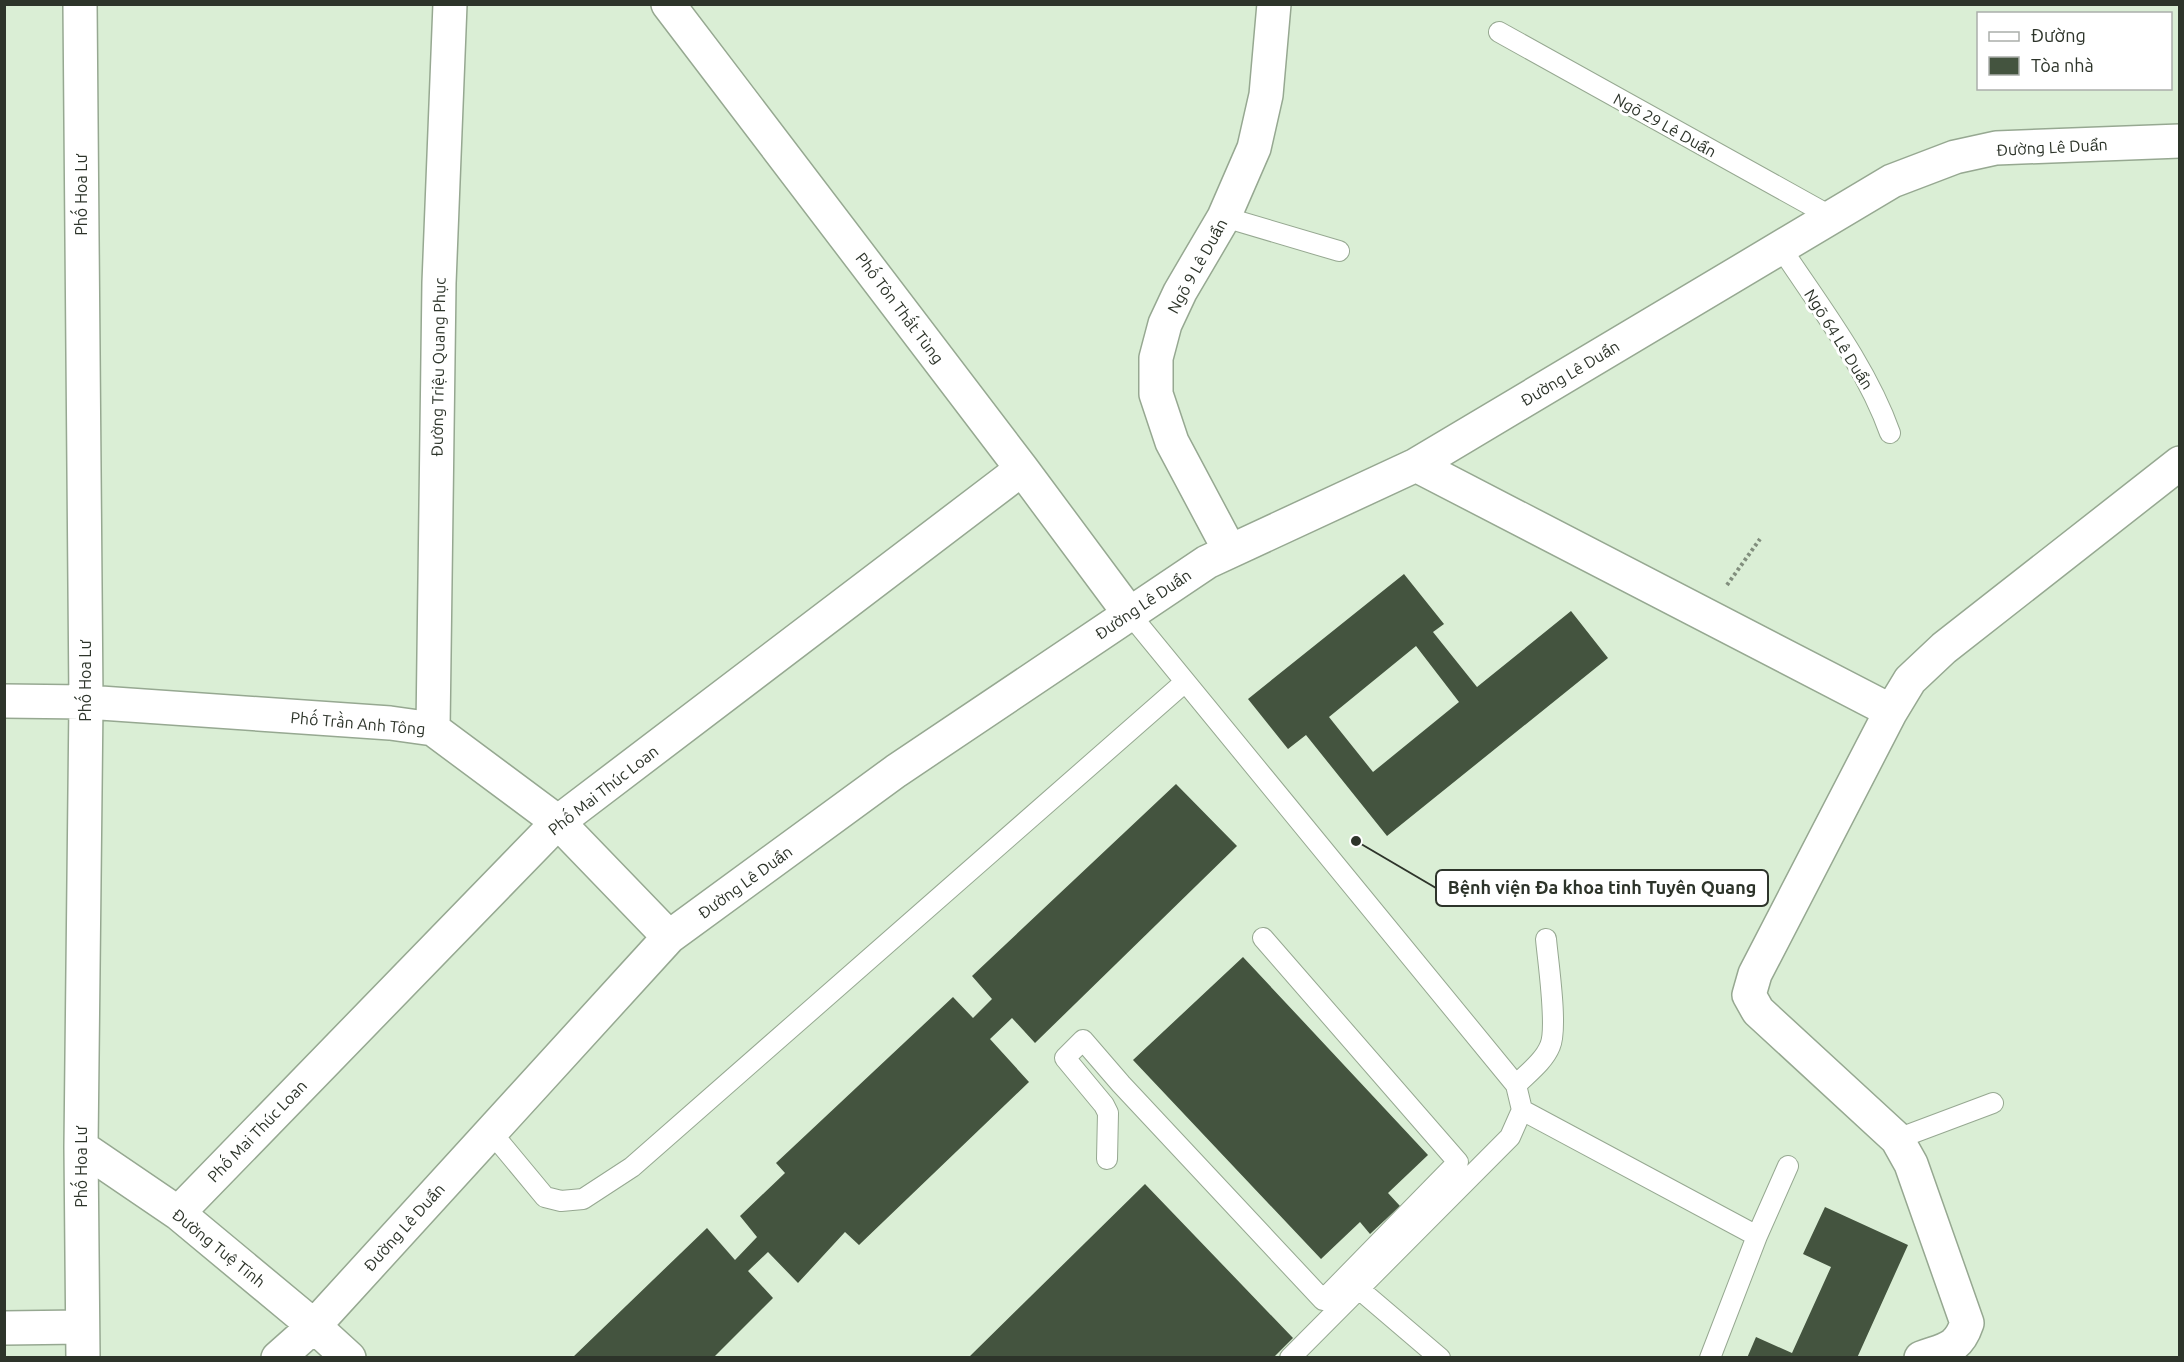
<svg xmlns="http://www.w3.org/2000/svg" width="2184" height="1362" font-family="Ubuntu,sans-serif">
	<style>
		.building { fill: #44543f; fill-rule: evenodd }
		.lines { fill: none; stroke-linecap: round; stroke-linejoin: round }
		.lane-casing { stroke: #96a891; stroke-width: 22 }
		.street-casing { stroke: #96a891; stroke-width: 36 }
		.path { stroke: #818e7d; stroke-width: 4; stroke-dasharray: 3 3; stroke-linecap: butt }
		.lane { stroke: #fff; stroke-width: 20 }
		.street { stroke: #fff; stroke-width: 33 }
		.labels { text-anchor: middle; stroke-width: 6; stroke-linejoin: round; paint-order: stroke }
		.street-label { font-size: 16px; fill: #2d342a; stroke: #fff }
		.leader { fill: none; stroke: #2d342a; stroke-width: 2 }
		.callout-dot { fill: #2d342a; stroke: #fff; stroke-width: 2 }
		.callout { fill: #fff; stroke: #2d342a; stroke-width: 2 }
		.callout-label { font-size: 18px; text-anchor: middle; font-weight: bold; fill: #2d342a }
	</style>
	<rect width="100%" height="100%" fill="#daeed5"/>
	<path class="building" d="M 1404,574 L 1444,624 L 1433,632 L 1477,687 L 1571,611 L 1608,658 L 1387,836 L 1306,735 L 1288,749 L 1248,699 ZM 1416,646 L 1459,702 L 1373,772 L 1329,717 Z
		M 1176,784 L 1237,846 L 1035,1043 L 1012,1018 L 990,1039 L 1029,1082 L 859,1245 L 845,1232 L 798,1283 L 768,1252 L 748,1271 L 773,1298 L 713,1358 L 572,1358 L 707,1228 L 735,1260 L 757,1237 L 740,1216 L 785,1173 L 776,1163 L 953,997 L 973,1018 L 992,999 L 972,976 Z
		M 1243,957 L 1428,1155 L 1388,1193 L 1400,1206 L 1370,1234 L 1360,1222 L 1321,1259 L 1133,1060 Z
		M 1145,1184 L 1293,1338 L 1273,1358 L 968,1358 Z
		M 1825,1207 L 1908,1245 L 1857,1358 L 1747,1358 L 1756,1337 L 1792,1353 L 1831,1267 L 1803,1254 Z"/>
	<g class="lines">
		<defs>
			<path id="lane" d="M 1499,32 L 1832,217
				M 1224,217 L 1339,251
				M 1781,248 C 1820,307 1866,366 1890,433
				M 1129,613 L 1516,1085 L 1522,1110 L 1510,1137 L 1290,1358
				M 1263,938 L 1458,1162 L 1325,1298
				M 1516,1085 C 1528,1073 1544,1061 1550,1046 C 1558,1028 1548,962 1546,939
				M 1522,1110 L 1757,1236
				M 491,1132 L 545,1197 L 561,1201 L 583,1199 L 632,1167 L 1185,682
				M 1897,1139 L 1993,1103
				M 1107,1159 L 1108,1113 L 1104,1105 L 1065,1058 L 1083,1040 L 1121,1084 L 1323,1300 L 1359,1289 L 1440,1358
				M 1710,1358 L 1757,1236 L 1788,1166"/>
			<path id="street" d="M 80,4 L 86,702 L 81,1147 L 83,1358
				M 668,4 L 1022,469 L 1129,613
				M 1416,465 L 1891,711
				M 1230,551 L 1172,442 L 1156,394 L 1156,358 L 1165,324 L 1180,292 L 1224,217 L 1254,148 L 1266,95 L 1274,4
				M 4,701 L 86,702 L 390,723 L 433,729 L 558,822 L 669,937
				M 433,729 L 439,283 L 450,4
				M 81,1147 L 178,1213 L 314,1326 L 349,1358
				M 178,1213 L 558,822 L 1022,469
				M 4,1328 L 82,1327
				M 278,1358 L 314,1326 L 669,937 L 896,771 L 1207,562 L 1416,465 L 1892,181 L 1955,157 L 1996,148 L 2180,141
				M 1921,1358 C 1945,1349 1958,1350 1967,1323 L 1911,1164 L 1897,1139 L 1758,1011 L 1749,995 L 1755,974 L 1890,713 L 1910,680 L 1944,648 L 2180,463"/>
		</defs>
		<use href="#lane" class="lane-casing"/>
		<use href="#street" class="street-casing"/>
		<path class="path" d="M 1727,585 L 1760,539"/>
		<use href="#lane" class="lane"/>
		<use href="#street" class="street"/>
	</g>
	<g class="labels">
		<g class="street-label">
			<text transform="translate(1665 125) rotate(29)" y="6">Ngõ 29 Lê Duẩn</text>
			<text transform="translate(2052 147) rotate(-3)" y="6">Đường Lê Duẩn</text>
			<text transform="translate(81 195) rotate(-90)" y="6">Phố Hoa Lư</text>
			<text transform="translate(1197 266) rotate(-61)" y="6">Ngõ 9 Lê Duẩn</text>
			<text transform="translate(900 308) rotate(53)" y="6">Phố Tôn Thất Tùng</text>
			<text transform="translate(1839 339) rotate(58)" y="6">Ngõ 64 Lê Duẩn</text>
			<text transform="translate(438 367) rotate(-89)" y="6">Đường Triệu Quang Phục</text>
			<text transform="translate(1570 373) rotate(-31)" y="6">Đường Lê Duẩn</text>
			<text transform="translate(1143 604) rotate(-34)" y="6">Đường Lê Duẩn</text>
			<text transform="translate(85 681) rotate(-90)" y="6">Phố Hoa Lư</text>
			<text transform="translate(358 723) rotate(5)" y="6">Phố Trần Anh Tông</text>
			<text transform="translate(603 790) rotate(-38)" y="6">Phố Mai Thúc Loan</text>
			<text transform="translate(745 882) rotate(-36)" y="6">Đường Lê Duẩn</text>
			<text transform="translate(257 1131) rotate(-46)" y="6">Phố Mai Thúc Loan</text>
			<text transform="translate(81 1167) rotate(-90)" y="6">Phố Hoa Lư</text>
			<text transform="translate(404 1227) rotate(-48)" y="6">Đường Lê Duẩn</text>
			<text transform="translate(219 1248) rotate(39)" y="6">Đường Tuệ Tĩnh</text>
		</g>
	</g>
	<path class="leader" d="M1356 841L1436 888"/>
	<circle class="callout-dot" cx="1356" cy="841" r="6"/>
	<rect class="callout" x="1436" y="870" width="332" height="36" rx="6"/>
	<g class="callout-label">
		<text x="1602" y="894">Bệnh viện Đa khoa tỉnh Tuyên Quang</text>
	</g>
	<rect width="2184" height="1362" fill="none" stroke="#2d342a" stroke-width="12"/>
	<rect x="1977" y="12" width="195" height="78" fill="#ffffff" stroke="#abaeaa" stroke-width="1.5"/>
	<rect x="1989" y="32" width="30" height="9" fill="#ffffff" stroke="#abaeaa" stroke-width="1.5"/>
	<text x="2031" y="42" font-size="18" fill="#2d342a">Đường</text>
	<rect x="1989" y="57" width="30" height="18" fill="#44543f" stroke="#abaeaa" stroke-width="1.5"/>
	<text x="2031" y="72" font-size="18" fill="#2d342a">Tòa nhà</text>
</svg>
